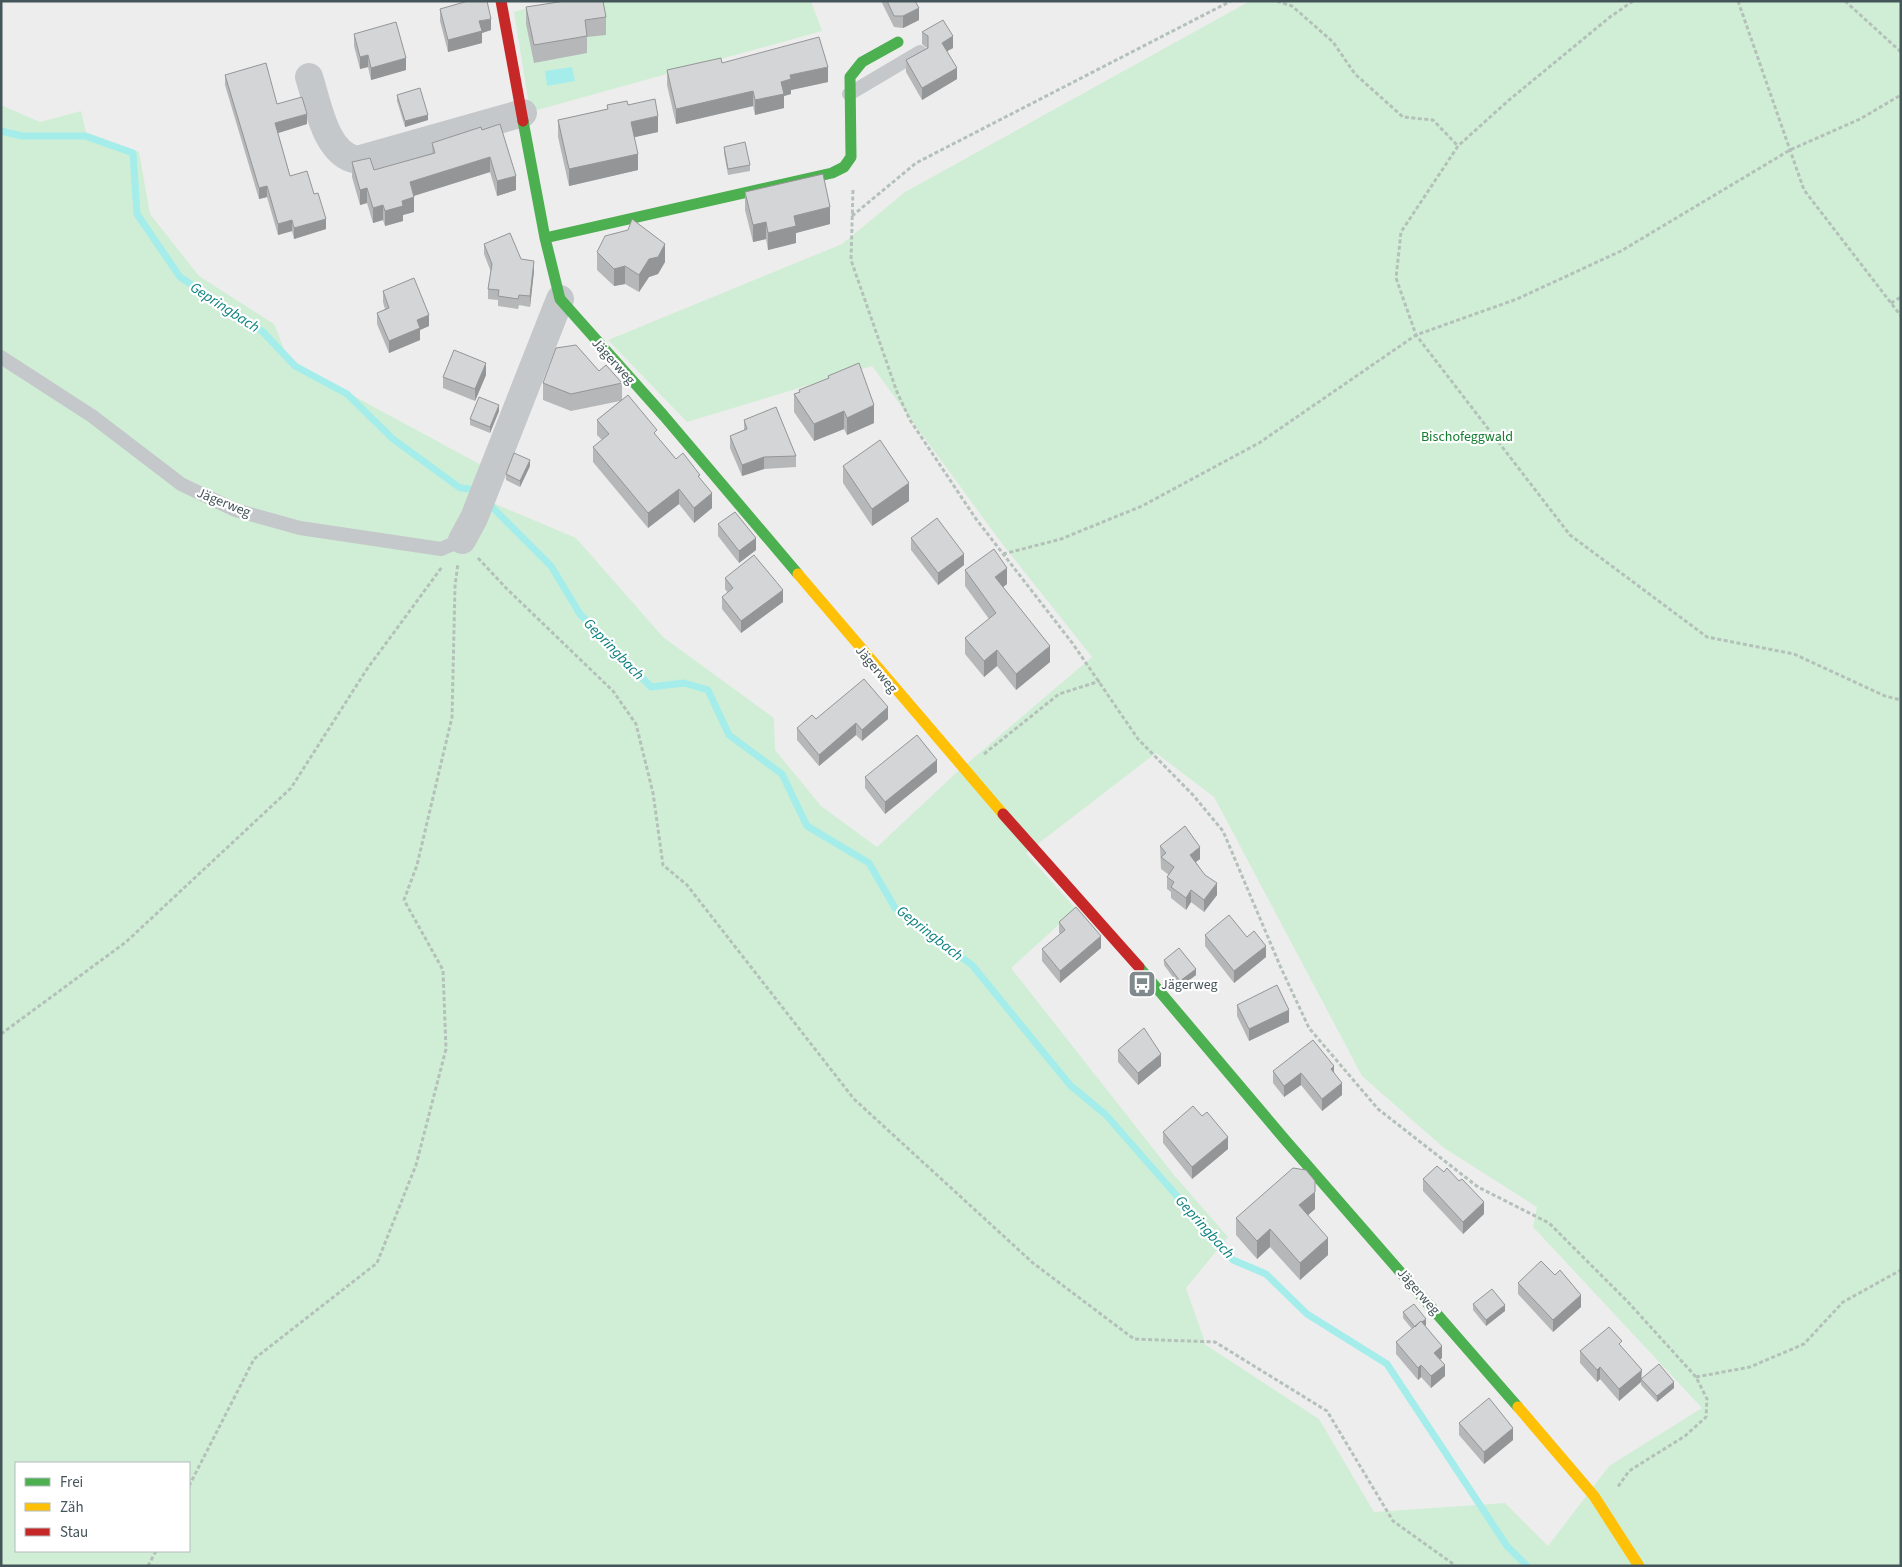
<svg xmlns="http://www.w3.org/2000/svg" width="1902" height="1567" font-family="'Source Sans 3',sans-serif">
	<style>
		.green { fill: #d0eed5; fill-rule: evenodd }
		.water { fill: #a4edeb }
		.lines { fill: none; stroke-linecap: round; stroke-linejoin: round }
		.stream { stroke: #a4edeb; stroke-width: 7 }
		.path { stroke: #b4c1ba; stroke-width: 3; stroke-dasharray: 4 2.5; stroke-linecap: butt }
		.lane { stroke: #c4c8ca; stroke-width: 14 }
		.street { stroke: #c4c8ca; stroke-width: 28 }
		.fast { stroke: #4caf50; stroke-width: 11 }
		.slow { stroke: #ffc107; stroke-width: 11 }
		.jam { stroke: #c62828; stroke-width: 11 }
		.wall { fill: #b6b7b8 }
		.shaded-wall { fill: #949596 }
		.building { fill: #d4d5d6; stroke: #949596 }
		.labels { text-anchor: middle; stroke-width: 4.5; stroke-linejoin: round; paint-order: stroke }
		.street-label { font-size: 14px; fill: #44555a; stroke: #fff }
		.park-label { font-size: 14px; fill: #147c30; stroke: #fff }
		.poi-label { font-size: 14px; fill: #44555a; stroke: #fff; text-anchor: start }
		.water-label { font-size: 15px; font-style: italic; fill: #0b827f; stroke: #fff }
	</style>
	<rect width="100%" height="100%" fill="#eeeded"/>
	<path class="green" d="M 553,1 L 811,1 L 822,31 L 530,112 L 514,12 Z
		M 1250,1 L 1901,1 L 1901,1566 L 1,1566 L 1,105 L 40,122 L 81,111 L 86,132 L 139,152 L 150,214 L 199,276 L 274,324 L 289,361 L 483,466 L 493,503 L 576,538 L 663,637 L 774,718 L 775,750 L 821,806 L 877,847 L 956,773 L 1092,657 L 1000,541 L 872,366 L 687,422 L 608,340 L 842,244 L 905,192 ZM 1156,753 L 1214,797 L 1362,1076 L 1444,1148 L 1537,1207 L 1533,1227 L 1702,1408 L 1609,1466 L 1548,1546 L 1505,1503 L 1374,1512 L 1319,1419 L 1206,1345 L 1186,1288 L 1228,1237 L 1174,1175 L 1011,968 L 1076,909 L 1026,853 ZM 16,1463 L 189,1463 L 189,1551 L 16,1551 Z"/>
	<path class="water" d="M 572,67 L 575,81 L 547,86 L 545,71 Z"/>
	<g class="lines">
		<path class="stream" d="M 1,131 L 22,136 L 85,136 L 133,153 L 137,214 L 180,277 L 263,332 L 295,366 L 347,394 L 393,439 L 460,488 L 471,489 L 478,494
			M 486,501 L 551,566 L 580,614 L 651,687 L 684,683 L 708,690 L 729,735 L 782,774 L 807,826 L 869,863 L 895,908 L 972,965 L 1070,1085 L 1106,1115 L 1233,1260 L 1266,1274 L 1307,1314 L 1387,1364 L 1507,1546 L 1527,1566"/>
		<path class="path" d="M 1277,1 L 1292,6 L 1333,42 L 1355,74 L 1403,117 L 1433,120 L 1458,146
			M 1633,1 L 1610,17 L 1509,100 L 1458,146 L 1401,232 L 1396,278 L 1416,335 L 1570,535 L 1707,637 L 1794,654 L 1885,696 L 1901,700
			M 1738,1 L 1804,190 L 1901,316
			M 1845,1 L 1901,52
			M 853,190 L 851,260 L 897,392 L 910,420 L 976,519 L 1073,644 L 1138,739 L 1193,795 L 1223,831 L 1281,968 L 1309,1028 L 1378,1109 L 1478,1187 L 1549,1223 L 1628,1302 L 1696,1377 L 1707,1399 L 1706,1417 L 1685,1436 L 1629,1471 L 1617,1488
			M 852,216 L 916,163 L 1231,1
			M 1891,303 L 1901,297
			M 1003,554 L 1061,539 L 1142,506 L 1259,443 L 1416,335 L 1517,299 L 1621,251 L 1790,150 L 1860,119 L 1901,95
			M 478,558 L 507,589 L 613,691 L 636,724 L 653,793 L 663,865 L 687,885 L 854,1099 L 1033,1263 L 1134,1339 L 1215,1342 L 1327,1411 L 1393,1521 L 1456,1566
			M 984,754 L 1059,694 L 1100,681
			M 1,1034 L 126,942 L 291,788 L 367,669 L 442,567
			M 1696,1377 L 1750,1367 L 1804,1344 L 1843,1302 L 1901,1270
			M 189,1486 L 254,1359 L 377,1263 L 416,1165 L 446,1049 L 443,970 L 404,900 L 417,865 L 452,717 L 455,586 L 458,563
			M 148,1566 L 156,1551"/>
		<path class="lane" d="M 849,94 L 920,52
			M 1,357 L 92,416 L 181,484 L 235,510 L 300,528 L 441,549 L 462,540"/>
		<path class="street" d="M 309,77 C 318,104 325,154 357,160 L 523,113
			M 462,540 L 474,518 L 560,299"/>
		<path class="fast" d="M 523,121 L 545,238 L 560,299 L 664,416 L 798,574
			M 545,238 L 832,173 L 844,167 L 851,157 L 850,77 L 862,62 L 898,42
			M 1139,967 L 1287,1142 L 1518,1407"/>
		<path class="slow" d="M 798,574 L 1003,814
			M 1518,1407 L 1594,1496 L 1639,1566"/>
		<path class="jam" d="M 501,1 L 523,121
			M 1003,814 L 1139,967"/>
	</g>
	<path class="wall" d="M 881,1 L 915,1 L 919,20 L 903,28 L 894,27 Z
		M 526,7 L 606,17 L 606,35 L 587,37 L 587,53 L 534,63 L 526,24 Z
		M 440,9 L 491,30 L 482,33 L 482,43 L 448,52 L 440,21 Z
		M 922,32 L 953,48 L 947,51 L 957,79 L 922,100 L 906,72 L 906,60 L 927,48 L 922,44 Z
		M 354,34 L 406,70 L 371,80 L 368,67 L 360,69 L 354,46 Z
		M 722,63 L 828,82 L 791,90 L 791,94 L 784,96 L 784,108 L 755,115 L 753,106 L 676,124 L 667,85 L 667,70 Z
		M 225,75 L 277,104 L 307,124 L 278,133 L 290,176 L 314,194 L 326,229 L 294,239 L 292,231 L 278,235 L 267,197 L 259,199 L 225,85 Z
		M 397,95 L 428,120 L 405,127 L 397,101 Z
		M 607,105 L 628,105 L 658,132 L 634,137 L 638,170 L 569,186 L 558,137 L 558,120 L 607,109 Z
		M 482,130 L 516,190 L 497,196 L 490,172 L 414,196 L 414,212 L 403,215 L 403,221 L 385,226 L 383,220 L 373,223 L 367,203 L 360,205 L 352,177 L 352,162 L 374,170 L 432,153 L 432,143 Z
		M 724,147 L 750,165 L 750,171 L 728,175 L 724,153 Z
		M 745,192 L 830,224 L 796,233 L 796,243 L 768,250 L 766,239 L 753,242 L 745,210 Z
		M 484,244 L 521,259 L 534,271 L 530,307 L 519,305 L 518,309 L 498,306 L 498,300 L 488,299 L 488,289 L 491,272 L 484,254 Z
		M 597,252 L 665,262 L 658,274 L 649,277 L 639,292 L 625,284 L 614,286 L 597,270 Z
		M 383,291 L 429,326 L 420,330 L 420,340 L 389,353 L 377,324 L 377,313 L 385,309 L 383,302 Z
		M 599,371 L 622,383 L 622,399 L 657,437 L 676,459 L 700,479 L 712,508 L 694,523 L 679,504 L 648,528 L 593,462 L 593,447 L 602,440 L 597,435 L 597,420 L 620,401 L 571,411 L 543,400 L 543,383 Z
		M 486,375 L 475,401 L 443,388 L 443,377 Z
		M 828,376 L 874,423 L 847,435 L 844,429 L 814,441 L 794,412 L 794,394 L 799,393 L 799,390 L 828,379 Z
		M 499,411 L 490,433 L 470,425 L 470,419 Z
		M 744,420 L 796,456 L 796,467 L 764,469 L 742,476 L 730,448 L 730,436 L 744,430 Z
		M 530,466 L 520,487 L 506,480 L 506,474 Z
		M 843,466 L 909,501 L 872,526 L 843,483 Z
		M 718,524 L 756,550 L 739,563 L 718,536 Z
		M 911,538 L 964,565 L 938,585 L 911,550 Z
		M 965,570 L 1007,584 L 1003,587 L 1050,662 L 1016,690 L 997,666 L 984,677 L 965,654 L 965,638 L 989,619 L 965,586 Z
		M 725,578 L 783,602 L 741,633 L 722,609 L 722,597 L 728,593 L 725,589 Z
		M 816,719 L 888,719 L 862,741 L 856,735 L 819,766 L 797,740 L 797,728 Z
		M 937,772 L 885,814 L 865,788 L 865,777 Z
		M 1160,846 L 1200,859 L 1196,862 L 1217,895 L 1204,912 L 1191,902 L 1186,910 L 1171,898 L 1171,892 L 1167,889 L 1167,877 L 1169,875 L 1161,869 Z
		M 1059,922 L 1101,948 L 1060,983 L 1042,961 L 1042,949 L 1060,934 L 1059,933 Z
		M 1205,935 L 1247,937 L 1266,957 L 1234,983 L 1205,946 Z
		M 1164,960 L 1196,975 L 1180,987 L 1164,965 Z
		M 1237,1005 L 1289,1022 L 1249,1041 L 1237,1016 Z
		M 1118,1050 L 1161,1066 L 1138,1085 L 1118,1062 Z
		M 1273,1071 L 1334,1074 L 1342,1095 L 1322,1111 L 1301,1085 L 1284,1097 L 1273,1083 Z
		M 1163,1132 L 1228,1149 L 1192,1179 L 1163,1143 Z
		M 1444,1172 L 1484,1214 L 1463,1234 L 1423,1191 L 1423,1179 Z
		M 1315,1209 L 1308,1215 L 1328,1255 L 1300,1280 L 1270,1247 L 1257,1259 L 1236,1235 L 1236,1218 Z
		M 1518,1283 L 1581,1307 L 1553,1332 L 1518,1294 Z
		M 1473,1304 L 1505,1311 L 1486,1326 L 1473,1310 Z
		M 1403,1312 L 1426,1325 L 1425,1326 L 1442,1358 L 1440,1359 L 1445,1376 L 1431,1388 L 1421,1377 L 1418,1380 L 1396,1354 L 1396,1342 L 1412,1329 L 1403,1318 Z
		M 1622,1348 L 1642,1378 L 1674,1388 L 1657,1402 L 1641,1385 L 1641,1382 L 1619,1401 L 1600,1379 L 1597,1382 L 1580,1363 L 1580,1351 Z
		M 1459,1423 L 1513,1440 L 1484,1464 L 1459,1435 Z"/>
	<path class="shaded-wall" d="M 919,8 L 919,20 L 903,28 L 903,16 Z
		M 491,19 L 491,30 L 482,33 L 482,43 L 448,52 L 448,40 L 479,21 Z
		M 953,36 L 953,48 L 942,54 L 942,43 Z
		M 368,55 L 368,67 L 360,69 L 360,57 Z
		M 406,58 L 406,70 L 371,80 L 371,68 Z
		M 828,67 L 828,82 L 791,90 L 791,94 L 784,96 L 784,108 L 755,115 L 755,100 L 790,75 Z
		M 957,68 L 957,79 L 922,100 L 922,88 Z
		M 753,91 L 753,106 L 676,124 L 676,109 Z
		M 307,114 L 307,124 L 275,134 L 275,123 Z
		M 428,115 L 428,120 L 405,127 L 405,121 Z
		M 658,116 L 658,132 L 631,138 L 631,122 Z
		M 638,154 L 638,170 L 569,186 L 569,169 Z
		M 490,157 L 490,172 L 410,197 L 410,182 Z
		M 516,176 L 516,190 L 497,196 L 497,181 Z
		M 267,186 L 267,197 L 259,199 L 259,188 Z
		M 367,188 L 367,203 L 360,205 L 360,190 Z
		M 414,197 L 414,212 L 403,215 L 403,221 L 385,226 L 385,211 L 402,201 Z
		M 383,205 L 383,220 L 373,223 L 373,208 Z
		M 830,207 L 830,224 L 796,233 L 796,243 L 768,250 L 768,233 L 794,216 Z
		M 326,219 L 326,229 L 294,239 L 294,228 Z
		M 292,220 L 292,231 L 278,235 L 278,224 Z
		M 766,222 L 766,239 L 753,242 L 753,225 Z
		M 665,244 L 665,262 L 658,274 L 649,277 L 639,292 L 639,275 L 649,259 Z
		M 534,261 L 534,271 L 530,307 L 530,296 Z
		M 625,266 L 625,284 L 614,286 L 614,269 Z
		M 429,315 L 429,326 L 420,330 L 420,340 L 389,353 L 389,341 L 417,320 Z
		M 486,363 L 486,375 L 475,401 L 475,389 Z
		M 499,405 L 499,411 L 490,433 L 490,427 Z
		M 874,405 L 874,423 L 847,435 L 847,418 Z
		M 844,411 L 844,429 L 814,441 L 814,424 Z
		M 764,457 L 764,469 L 742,476 L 742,465 Z
		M 530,460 L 530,466 L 520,487 L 520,481 Z
		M 909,483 L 909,501 L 872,526 L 872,509 Z
		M 679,489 L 679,504 L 648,528 L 648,513 Z
		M 712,493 L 712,508 L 694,523 L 694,508 Z
		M 756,538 L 756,550 L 739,563 L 739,551 Z
		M 964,554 L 964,565 L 938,585 L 938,573 Z
		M 1007,568 L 1007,584 L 995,593 L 995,577 Z
		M 783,590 L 783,602 L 741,633 L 741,621 Z
		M 1050,646 L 1050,662 L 1016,690 L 1016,674 Z
		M 997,650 L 997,666 L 984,677 L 984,661 Z
		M 888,707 L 888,719 L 862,741 L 862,730 Z
		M 856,723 L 856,735 L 819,766 L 819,755 Z
		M 937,760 L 937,772 L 885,814 L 885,802 Z
		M 1200,847 L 1200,859 L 1190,866 L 1190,855 Z
		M 1217,883 L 1217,895 L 1204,912 L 1204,900 Z
		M 1191,890 L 1191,902 L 1186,910 L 1186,898 Z
		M 1101,936 L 1101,948 L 1060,983 L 1060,971 Z
		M 1266,946 L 1266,957 L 1234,983 L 1234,971 Z
		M 1196,969 L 1196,975 L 1180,987 L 1180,981 Z
		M 1289,1010 L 1289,1022 L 1249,1041 L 1249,1029 Z
		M 1161,1054 L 1161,1066 L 1138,1085 L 1138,1073 Z
		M 1334,1066 L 1334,1078 L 1331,1069 Z
		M 1301,1073 L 1301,1085 L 1284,1097 L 1284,1086 Z
		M 1342,1083 L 1342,1095 L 1322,1111 L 1322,1099 Z
		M 1228,1137 L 1228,1149 L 1192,1179 L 1192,1167 Z
		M 1315,1181 L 1315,1209 L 1299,1223 L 1299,1205 Z
		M 1484,1202 L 1484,1214 L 1463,1234 L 1463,1222 Z
		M 1270,1229 L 1270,1247 L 1257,1259 L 1257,1241 Z
		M 1328,1238 L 1328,1255 L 1300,1280 L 1300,1263 Z
		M 1581,1295 L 1581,1307 L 1553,1332 L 1553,1320 Z
		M 1505,1305 L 1505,1311 L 1486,1326 L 1486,1320 Z
		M 1426,1319 L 1426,1325 L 1415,1333 L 1415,1327 Z
		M 1442,1346 L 1442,1358 L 1434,1364 L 1434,1353 Z
		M 1421,1365 L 1421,1377 L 1418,1380 L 1418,1368 Z
		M 1445,1365 L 1445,1376 L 1431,1388 L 1431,1376 Z
		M 1600,1367 L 1600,1379 L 1597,1382 L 1597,1370 Z
		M 1642,1370 L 1641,1382 L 1619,1401 L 1619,1389 Z
		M 1674,1382 L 1674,1388 L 1657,1402 L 1657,1396 Z
		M 1513,1428 L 1513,1440 L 1484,1464 L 1484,1452 Z"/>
	<path class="building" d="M 468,1 L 487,1 L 491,19 L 479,21 L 482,31 L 448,40 L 440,9 Z
		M 565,1 L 603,1 L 606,17 L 585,20 L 587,36 L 534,45 L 526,7 Z
		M 887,1 L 915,1 L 919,8 L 903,16 L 894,16 Z
		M 943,20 L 953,36 L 942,43 L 957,68 L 922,88 L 906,60 L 928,48 L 928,36 L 922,32 Z
		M 396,22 L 406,58 L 371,68 L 368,55 L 360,57 L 354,34 Z
		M 819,37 L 828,67 L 790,75 L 791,79 L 781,82 L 784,94 L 755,100 L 753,91 L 676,109 L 667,70 L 721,58 L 722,63 Z
		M 266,63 L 277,104 L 302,97 L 307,114 L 275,123 L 290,176 L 307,171 L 314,194 L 318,193 L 326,219 L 294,228 L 292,220 L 278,224 L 267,186 L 259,188 L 225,75 Z
		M 420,88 L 428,115 L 405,121 L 397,95 Z
		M 655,99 L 658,116 L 631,122 L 638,154 L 569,169 L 558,120 L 608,109 L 607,105 L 627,101 L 628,105 Z
		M 500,124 L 516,176 L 497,181 L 490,157 L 410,182 L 414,197 L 402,201 L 403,206 L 385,211 L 383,205 L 373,208 L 367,188 L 360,190 L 352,162 L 370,158 L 374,170 L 435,153 L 432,143 L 481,127 L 482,130 Z
		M 745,142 L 750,165 L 728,169 L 724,147 Z
		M 823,174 L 830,207 L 794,216 L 796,226 L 768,233 L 766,222 L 753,225 L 745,192 Z
		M 632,219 L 665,244 L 658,257 L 649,259 L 639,275 L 625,266 L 614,269 L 597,252 L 605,236 L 628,230 Z
		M 510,233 L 521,259 L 534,261 L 530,296 L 519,295 L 518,299 L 498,296 L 499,290 L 488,289 L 492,264 L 484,244 Z
		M 414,278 L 429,315 L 417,320 L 420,328 L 389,341 L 377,313 L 389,308 L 383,291 Z
		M 576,345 L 599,371 L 606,365 L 622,383 L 571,394 L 543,383 L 556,348 Z
		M 454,350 L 486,363 L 475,389 L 443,377 Z
		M 859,363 L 874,405 L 847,418 L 844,411 L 814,424 L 794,394 L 800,392 L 799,390 L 829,378 L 828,376 Z
		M 628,395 L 657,430 L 654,433 L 676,459 L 683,453 L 700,475 L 698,476 L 712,493 L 694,508 L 679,489 L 648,513 L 593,447 L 609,434 L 597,420 Z
		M 479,397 L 499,405 L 490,427 L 470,419 Z
		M 776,407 L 796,456 L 764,457 L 742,465 L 730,436 L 747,429 L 744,420 Z
		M 880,440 L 909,483 L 872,509 L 843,466 Z
		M 514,453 L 530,460 L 520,481 L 506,474 Z
		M 735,512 L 756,538 L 739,551 L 718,524 Z
		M 937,518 L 964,554 L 938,573 L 911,538 Z
		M 994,549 L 1007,568 L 995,577 L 1050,646 L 1016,674 L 997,650 L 984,661 L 965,638 L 996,613 L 965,570 Z
		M 754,555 L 783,590 L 741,621 L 722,597 L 733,588 L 725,578 Z
		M 864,679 L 888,707 L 862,730 L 856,723 L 819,755 L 797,728 L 812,715 L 816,719 Z
		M 917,735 L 937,760 L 885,802 L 865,777 Z
		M 1185,826 L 1200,847 L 1190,855 L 1205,875 L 1217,883 L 1204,900 L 1191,890 L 1186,898 L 1171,887 L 1174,882 L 1167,877 L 1174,867 L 1161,857 L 1166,853 L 1160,846 Z
		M 1076,907 L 1101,936 L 1060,971 L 1042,949 L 1065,930 L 1059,922 Z
		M 1229,915 L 1247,937 L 1254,931 L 1266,946 L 1234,971 L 1205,935 Z
		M 1179,948 L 1196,969 L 1180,981 L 1164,960 Z
		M 1277,985 L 1289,1010 L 1249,1029 L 1237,1005 Z
		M 1144,1028 L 1161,1054 L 1138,1073 L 1118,1050 Z
		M 1313,1040 L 1334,1066 L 1331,1069 L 1342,1083 L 1322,1099 L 1301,1073 L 1284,1086 L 1273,1071 Z
		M 1193,1106 L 1202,1116 L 1207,1112 L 1228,1137 L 1192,1167 L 1163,1132 Z
		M 1437,1166 L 1444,1172 L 1447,1168 L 1459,1181 L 1462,1179 L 1484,1202 L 1463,1222 L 1423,1179 Z
		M 1293,1168 L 1306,1170 L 1315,1181 L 1315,1192 L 1299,1205 L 1328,1238 L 1300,1263 L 1270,1229 L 1257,1241 L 1236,1218 Z
		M 1541,1261 L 1555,1275 L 1560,1270 L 1581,1295 L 1553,1320 L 1518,1283 Z
		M 1492,1289 L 1505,1305 L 1486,1320 L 1473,1304 Z
		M 1414,1304 L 1426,1319 L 1422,1322 L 1421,1321 L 1415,1327 L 1403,1312 Z
		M 1421,1321 L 1442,1346 L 1434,1353 L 1445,1365 L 1431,1376 L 1421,1365 L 1418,1368 L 1396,1342 Z
		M 1609,1327 L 1622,1341 L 1619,1344 L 1642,1370 L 1619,1389 L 1600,1367 L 1597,1370 L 1580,1351 Z
		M 1659,1364 L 1674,1382 L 1657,1396 L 1641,1379 Z
		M 1489,1398 L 1513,1428 L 1484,1452 L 1459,1423 Z"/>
	<defs>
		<symbol id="bus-square" viewBox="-11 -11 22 22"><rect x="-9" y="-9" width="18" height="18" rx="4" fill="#808a8d" stroke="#fff"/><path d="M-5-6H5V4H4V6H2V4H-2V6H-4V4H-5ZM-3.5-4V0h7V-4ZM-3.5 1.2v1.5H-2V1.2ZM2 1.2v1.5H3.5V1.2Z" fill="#fff"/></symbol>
	</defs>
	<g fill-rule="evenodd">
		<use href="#bus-square" x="1126" y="968" width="32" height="32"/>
	</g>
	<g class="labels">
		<g class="street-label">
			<text transform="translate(614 361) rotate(48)" y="5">Jägerweg</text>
			<text transform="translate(224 502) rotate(22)" y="5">Jägerweg</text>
			<text transform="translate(877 669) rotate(50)" y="5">Jägerweg</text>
			<text transform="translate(1419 1291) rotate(49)" y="5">Jägerweg</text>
		</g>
		<g class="park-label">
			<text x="1467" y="441">Bischofeggwald</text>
		</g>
		<g class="poi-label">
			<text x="1161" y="989">Jägerweg</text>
		</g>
		<g class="water-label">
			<text transform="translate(225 307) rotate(33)" y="5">Gepringbach</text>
			<text transform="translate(614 649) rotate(46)" y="5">Gepringbach</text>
			<text transform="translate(930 933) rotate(38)" y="5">Gepringbach</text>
			<text transform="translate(1205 1227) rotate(48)" y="5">Gepringbach</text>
		</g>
	</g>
	<rect width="1902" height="1567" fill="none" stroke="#44555a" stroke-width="5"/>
	<rect x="15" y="1462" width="175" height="90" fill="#ffffff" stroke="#b4bbbd"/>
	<rect x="25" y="1478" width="25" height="8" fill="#4caf50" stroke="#b4bbbd"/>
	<text x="60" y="1487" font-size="15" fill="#44555a">Frei</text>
	<rect x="25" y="1503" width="25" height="8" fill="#ffc107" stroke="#b4bbbd"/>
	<text x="60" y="1512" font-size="15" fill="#44555a">Zäh</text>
	<rect x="25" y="1528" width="25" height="8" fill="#c62828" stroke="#b4bbbd"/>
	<text x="60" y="1537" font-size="15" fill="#44555a">Stau</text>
</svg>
